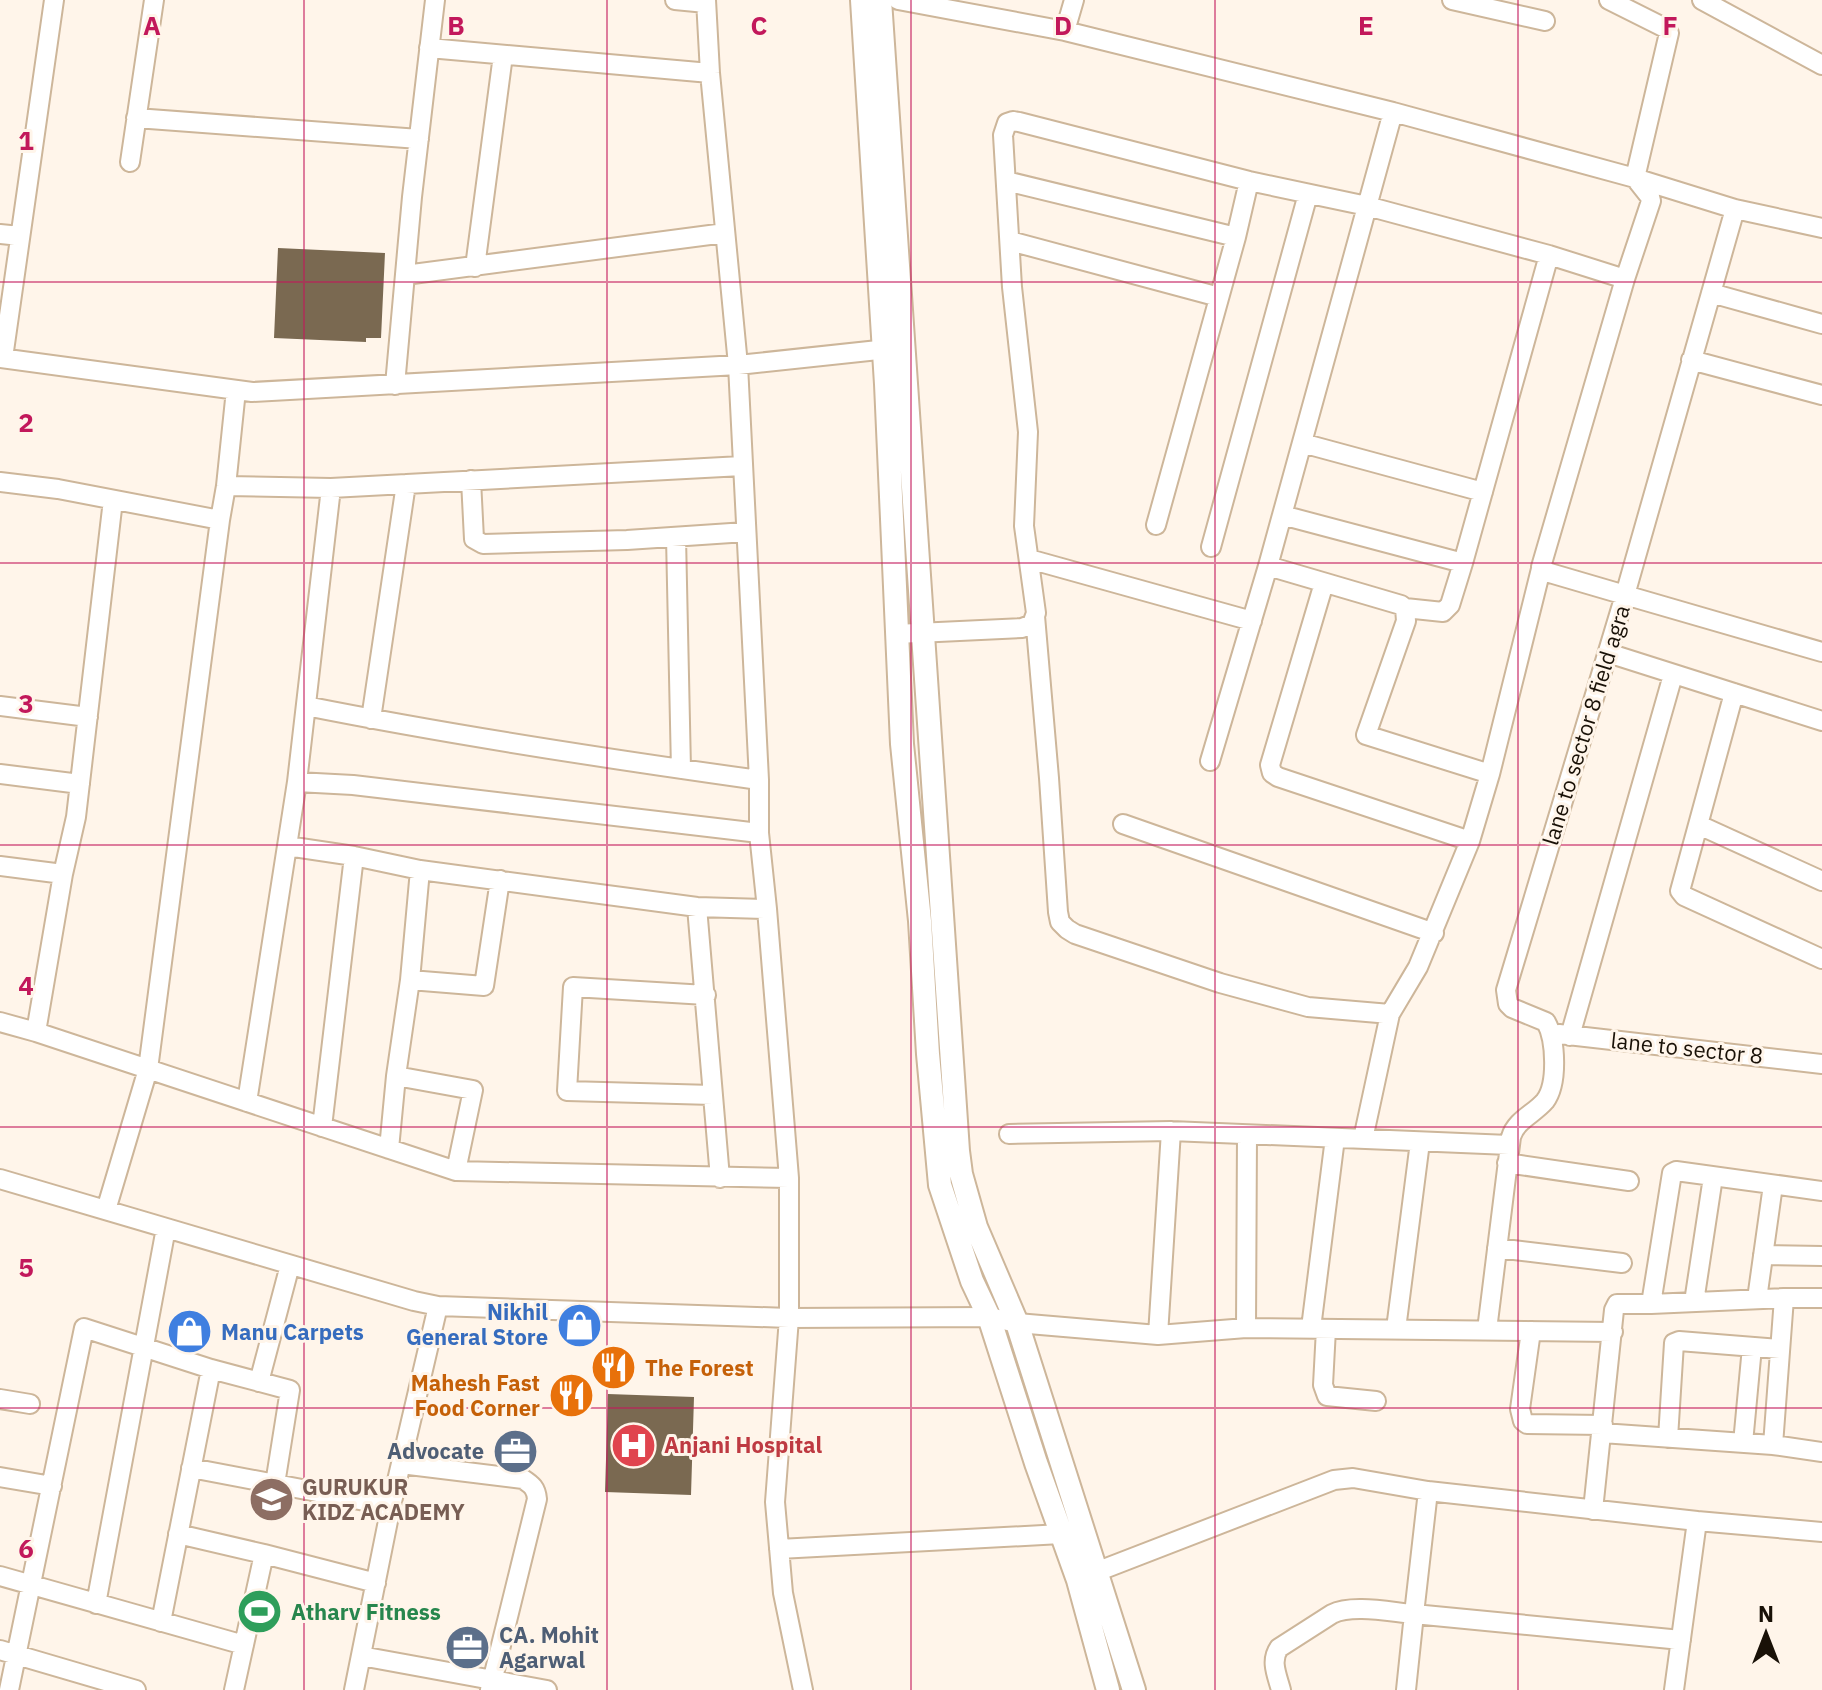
<svg xmlns="http://www.w3.org/2000/svg" width="1822" height="1690" font-family="'IBM Plex Sans',sans-serif">
	<style>
		.building { fill: #7a6951 }
		.lines { fill: none; stroke-linecap: round; stroke-linejoin: round }
		.minor-casing { stroke: #cdb69a; stroke-width: 22 }
		.tertiary-casing { stroke: #cdb69a; stroke-width: 26 }
		.minor { stroke: #fff; stroke-width: 18 }
		.tertiary { stroke: #fff; stroke-width: 22 }
		.grid { fill: none; stroke: #c2185b; stroke-width: 2; stroke-opacity: 0.55 }
		.labels { text-anchor: middle; stroke-width: 6; stroke-linejoin: round; paint-order: stroke }
		.street-label { font-size: 22px; fill: #191107; stroke: #fff5ea }
		.shop-label { font-size: 22px; font-weight: bold; fill: #366cbe; stroke: #fff5ea; text-anchor: end }
		.food-label { font-size: 22px; font-weight: bold; fill: #c56008; stroke: #fff5ea; text-anchor: start }
		.health-label { font-size: 22px; font-weight: bold; fill: #be3a42; stroke: #fff5ea; text-anchor: start }
		.service-label { font-size: 22px; font-weight: bold; fill: #4e5e75; stroke: #fff5ea; text-anchor: end }
		.education-label { font-size: 22px; font-weight: bold; fill: #785e54; stroke: #fff5ea; text-anchor: start }
		.leisure-label { font-size: 22px; font-weight: bold; fill: #27864d; stroke: #fff5ea; text-anchor: start }
		.grid-label { font-size: 26px; text-anchor: middle; font-weight: bold; fill: #c2185b; stroke: #fff5ea; stroke-width: 6; stroke-linejoin: round; paint-order: stroke }
	</style>
	<rect width="100%" height="100%" fill="#fff5ea"/>
	<path class="building" d="M 278,248 L 385,253 L 381,338 L 366,338 L 366,342 L 274,338 Z
		M 608,1394 L 694,1397 L 691,1495 L 605,1492 Z"/>
	<g class="lines">
		<defs>
			<path id="minor" d="M 675,0 L 706,3
				M 706,0 L 710,73 L 738,365 L 759,780 L 759,833 L 767,909
				M 898,0 L 1065,31 L 1393,112 L 1635,178 L 1735,209 L 1822,228
				M 1452,0 L 1545,21
				M 1702,0 L 1822,65
				M 1065,31 L 1074,0
				M 429,48 L 710,73
				M 136,118 L 419,139
				M 130,162 L 154,0
				M 1006,181 L 1236,237
				M 1735,209 L 1625,595 L 1822,652
				M 0,234 L 20,236
				M 1010,241 L 1219,297
				M 475,267 L 503,55
				M 405,275 L 725,233
				M 1711,293 L 1822,324
				M 0,358 L 252,392 L 738,365 L 897,348
				M 3,358 L 54,0
				M 1691,360 L 1822,395
				M 395,385 L 412,197 L 435,0
				M 1302,443 L 1483,492
				M 471,480 L 474,539 L 483,544 L 627,540 L 746,532
				M 0,482 L 58,489 L 220,520
				M 226,486 L 331,488 L 742,466
				M 1282,515 L 1463,563
				M 1156,525 L 1236,237 L 1249,181
				M 676,537 L 681,769
				M 1211,547 L 1308,194
				M 1029,559 L 1252,621
				M 1268,566 L 1401,605 L 1405,608 L 1406,621 L 1366,735 L 1490,774
				M 1324,583 L 1270,765 L 1272,773 L 1278,777 L 1470,841
				M 1405,608 L 1443,612 L 1450,605 L 1463,563 L 1549,255
				M 1035,616 L 1049,778 L 1058,912 L 1060,922 L 1067,929 L 1075,934 L 1220,983 L 1308,1007 L 1390,1014
				M 896,634 L 1022,628 L 1032,624 L 1036,613 L 1024,526 L 1028,432 L 1012,287 L 1003,135 L 1007,123 L 1013,121 L 1019,122 L 1249,181 L 1367,206 L 1549,255 L 1625,279
				M 1608,653 L 1822,721
				M 1734,693 L 1680,891 L 1684,896 L 1822,959
				M 0,706 L 88,717
				M 306,706 C 456,736 608,759 759,780
				M 371,719 L 406,484
				M 1210,761 L 1268,566 L 1393,112
				M 0,774 L 80,784
				M 297,782 L 353,785 L 759,833
				M 1123,824 L 1434,933
				M 1699,825 L 1822,881
				M 287,846 L 354,856
				M 0,866 L 63,874 L 36,1032
				M 420,870 L 410,980 L 484,986 L 500,880
				M 63,874 L 76,817 L 113,500
				M 697,907 L 720,1178
				M 706,995 L 573,987 L 567,1091 L 713,1095
				M 0,1022 L 36,1032 L 456,1171 L 789,1178 L 789,1318 L 775,1502 L 783,1593 L 803,1690
				M 1559,1034 L 1822,1064
				M 1570,1036 L 1673,675
				M 396,1076 L 410,980
				M 247,1102 L 297,782 L 331,488
				M 322,1127 L 354,856 L 420,870 L 697,907 L 767,909 L 789,1178
				M 1009,1134 L 1171,1131 L 1509,1145
				M 1363,1139 L 1390,1014 L 1418,967 L 1470,841 L 1490,774 L 1541,569
				M 389,1149 L 396,1076 L 473,1090 L 456,1171
				M 1507,1163 L 1629,1181
				M 0,1179 L 414,1301 L 438,1306 L 789,1318 L 989,1317 L 1017,1323 L 1158,1335 L 1246,1328 L 1613,1332
				M 106,1210 L 148,1069 L 220,520 L 226,486 L 236,390
				M 1497,1248 L 1622,1263
				M 1763,1255 L 1822,1256
				M 1757,1299 L 1773,1185
				M 1694,1302 L 1713,1177
				M 1651,1304 L 1672,1173 L 1676,1171 L 1822,1191
				M 1246,1328 L 1247,1135
				M 1311,1328 L 1335,1138
				M 1326,1329 L 1323,1385 L 1327,1396 L 1376,1401
				M 1396,1329 L 1420,1142
				M 1487,1330 L 1511,1137 C 1516,1120 1534,1114 1545,1101 C 1558,1084 1556,1040 1546,1022 L 1512,1008 L 1508,1004 L 1506,990 L 1625,595 L 1543,571 L 1541,567 L 1625,279 L 1651,201 L 1650,197 L 1635,178 L 1669,33 L 1665,28 L 1609,0
				M 1531,1331 L 1520,1409 L 1523,1421 L 1527,1424 L 1603,1425
				M 1158,1335 L 1171,1131
				M 259,1382 L 290,1265
				M 0,1399 L 30,1404
				M 1602,1433 L 1773,1445 L 1784,1298
				M 1668,1438 L 1674,1343 L 1679,1341 L 1780,1349
				M 1743,1443 L 1752,1347
				M 1773,1445 L 1822,1452
				M 401,1464 L 523,1479 C 532,1485 536,1488 537,1499 L 490,1690
				M 191,1468 L 391,1506
				M 0,1477 L 52,1486
				M 1428,1491 L 1414,1614 L 1681,1640
				M 1593,1510 L 1614,1310 L 1617,1304 L 1651,1304 L 1784,1298 L 1822,1298
				M 1697,1521 L 1822,1532
				M 178,1534 L 264,1554
				M 779,1549 L 1061,1534
				M 1096,1572 L 1334,1480 L 1353,1478 L 1428,1491 L 1697,1521 L 1674,1690
				M 0,1576 L 244,1645
				M 96,1604 L 166,1228
				M 161,1622 L 211,1369
				M 0,1650 L 136,1690
				M 361,1656 L 547,1690
				M 9,1690 L 84,1328 L 211,1369 L 290,1390 L 275,1484
				M 234,1690 L 264,1554 L 376,1583
				M 354,1690 L 391,1506 L 438,1306
				M 1281,1690 C 1277,1675 1270,1661 1279,1648 L 1332,1614 C 1352,1604 1390,1612 1414,1614 L 1406,1690"/>
			<path id="tertiary" d="M 862,0 L 886,384 L 902,744 L 920,921 L 928,1054 L 940,1185 L 972,1281 L 989,1317 L 1036,1463 L 1078,1580 L 1108,1690
				M 880,0 L 958,1151 L 961,1174 L 976,1227 L 1017,1323 L 1134,1690"/>
		</defs>
		<use href="#minor" class="minor-casing"/>
		<use href="#tertiary" class="tertiary-casing"/>
		<use href="#minor" class="minor"/>
		<use href="#tertiary" class="tertiary"/>
	</g>
	<path class="grid" d="M 304,0 L 304,1690M 607,0 L 607,1690M 911,0 L 911,1690M 1215,0 L 1215,1690M 1518,0 L 1518,1690M 0,282 L 1822,282M 0,563 L 1822,563M 0,845 L 1822,845M 0,1127 L 1822,1127M 0,1408 L 1822,1408"/>
	<defs>
		<symbol id="shop-disc" viewBox="-11 -11 22 22"><circle r="9.5" fill="#3f7fe0" stroke="#fff5ea"/><path d="M-5-2.5h2.3a2.7 3.5 0 0 1 5.4 0H5L5.5 6h-11ZM-1.5-2.5h3a1.5 2.3 0 0 0-3 0Z" fill="#fff"/></symbol>
		<symbol id="restaurant-disc" viewBox="-11 -11 22 22"><circle r="9.5" fill="#e8710a" stroke="#fff5ea"/><path d="M-5-6h1v4h1v-4h1v4h1v-4h1v5L-1.5 .5V6h-2V.5L-5-1ZM5-6V6H3V1.5H1.5Q1.5-4 5-6Z" fill="#fff"/></symbol>
		<symbol id="hospital-disc" viewBox="-11 -11 22 22"><circle r="9.5" fill="#e0444e" stroke="#fff5ea"/><path d="M-5-5h3v3.5h4V-5h3V5h-3V1.5h-4V5h-3Z" fill="#fff"/></symbol>
		<symbol id="office-disc" viewBox="-11 -11 22 22"><circle r="9.5" fill="#5c6f8a" stroke="#fff5ea"/><path d="M-6-3h4V-5.5h4V-3h4V5H-6ZM-1-4.5V-3h2v-1.5ZM-6 0V1H6V0Z" fill="#fff"/></symbol>
		<symbol id="school-disc" viewBox="-11 -11 22 22"><circle r="9.5" fill="#8d6e63" stroke="#fff5ea"/><path d="M0-5L7-2L0 1L-7-2ZM-4 1L0 2.5L4 1V4Q0 6-4 4Z" fill="#fff"/></symbol>
		<symbol id="stadium-disc" viewBox="-11 -11 22 22"><circle r="9.5" fill="#2e9e5b" stroke="#fff5ea"/><path d="M0-5a6.5 5 0 1 0 0 10a6.5 5 0 1 0 0-10ZM-3.5-1.8h7v3.6h-7Z" fill="#fff"/></symbol>
	</defs>
	<g fill-rule="evenodd">
		<use href="#shop-disc" x="554" y="1300" width="51" height="51"/>
		<use href="#shop-disc" x="164" y="1306" width="51" height="51"/>
		<use href="#restaurant-disc" x="588" y="1342" width="51" height="51"/>
		<use href="#restaurant-disc" x="546" y="1370" width="51" height="51"/>
		<use href="#hospital-disc" x="608" y="1420" width="51" height="51"/>
		<use href="#office-disc" x="490" y="1426" width="51" height="51"/>
		<use href="#school-disc" x="246" y="1474" width="51" height="51"/>
		<use href="#stadium-disc" x="234" y="1586" width="51" height="51"/>
		<use href="#office-disc" x="442" y="1622" width="51" height="51"/>
	</g>
	<g class="labels">
		<g class="street-label">
			<text transform="translate(1586 725) rotate(-73)" y="8">lane to sector 8 field agra</text>
			<text transform="translate(1687 1048) rotate(6)" y="8">lane to sector 8</text>
		</g>
		<g class="shop-label">
			<text x="548" y="1320">Nikhil<tspan x="548" dy="25">General Store</tspan></text>
			<text x="221" y="1340" text-anchor="start">Manu Carpets</text>
		</g>
		<g class="food-label">
			<text x="645" y="1376">The Forest</text>
			<text x="540" y="1391" text-anchor="end">Mahesh Fast<tspan x="540" dy="25">Food Corner</tspan></text>
		</g>
		<g class="health-label">
			<text x="664" y="1453">Anjani Hospital</text>
		</g>
		<g class="service-label">
			<text x="484" y="1459">Advocate</text>
			<text x="499" y="1643" text-anchor="start">CA. Mohit<tspan x="499" dy="25">Agarwal</tspan></text>
		</g>
		<g class="education-label">
			<text x="302" y="1495">GURUKUR<tspan x="302" dy="25">KIDZ ACADEMY</tspan></text>
		</g>
		<g class="leisure-label">
			<text x="291" y="1620">Atharv Fitness</text>
		</g>
	</g>
	<g class="grid-label">
		<text x="152" y="35">A</text>
		<text x="456" y="35">B</text>
		<text x="759" y="35">C</text>
		<text x="1063" y="35">D</text>
		<text x="1366" y="35">E</text>
		<text x="1670" y="35">F</text>
		<text x="26" y="150">1</text>
		<text x="26" y="432">2</text>
		<text x="26" y="713">3</text>
		<text x="26" y="995">4</text>
		<text x="26" y="1277">5</text>
		<text x="26" y="1558">6</text>
	</g>
	<g transform="translate(1766 1634)" stroke="#fff5ea" stroke-width="6" paint-order="stroke">
	<path d="M0-6L14 30L0 20L-14 30Z" fill="#191107"/>
	<text y="-12" font-size="22" font-weight="bold" text-anchor="middle" fill="#191107">N</text>
	</g>
</svg>
